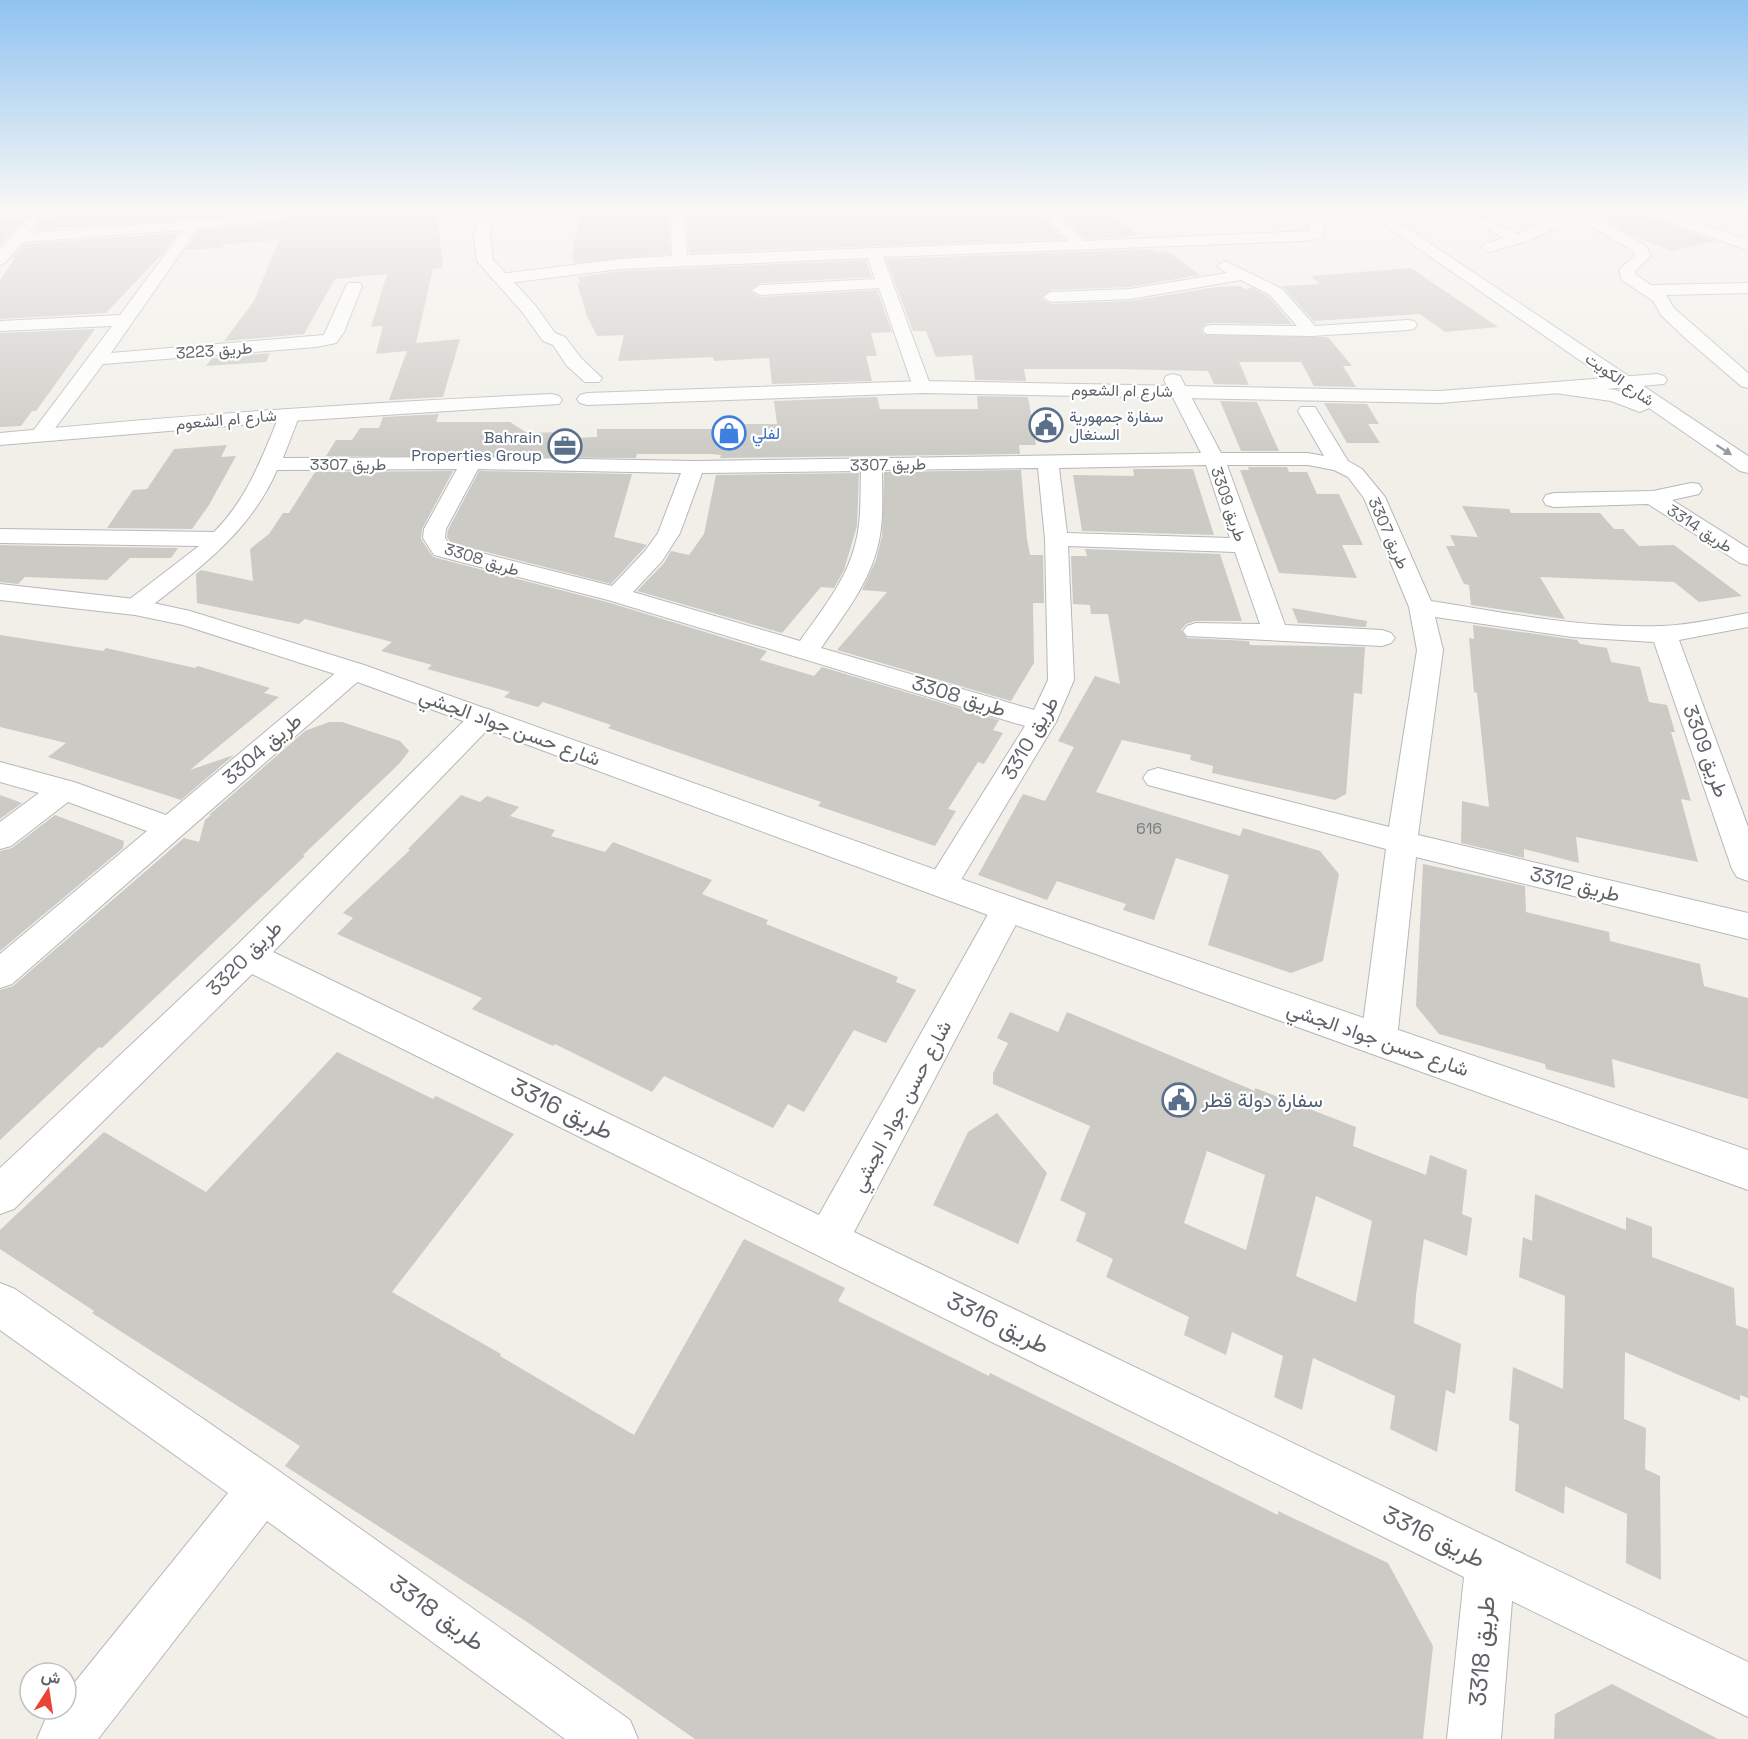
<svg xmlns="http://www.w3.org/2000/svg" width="1748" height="1739" font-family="'Space Grotesk',Vazirmatn,sans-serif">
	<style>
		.building { fill: #cccac5; fill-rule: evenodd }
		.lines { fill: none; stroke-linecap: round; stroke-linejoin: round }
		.minor-casing { stroke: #b5b8bc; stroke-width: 2 }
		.tertiary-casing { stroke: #b5b8bc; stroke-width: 2 }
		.secondary-casing { stroke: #b6babf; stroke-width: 2 }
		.minor { fill: #fff; fill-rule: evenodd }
		.tertiary { fill: #fff; fill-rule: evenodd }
		.secondary { fill: #fff; fill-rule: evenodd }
		.oneway { fill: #979a9d }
		.labels { text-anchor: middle; stroke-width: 4.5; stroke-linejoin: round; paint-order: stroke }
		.far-street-label { font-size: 16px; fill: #5f6368; stroke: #fff }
		.far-service-label { font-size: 16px; fill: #4e5e75; stroke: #fff; text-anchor: start }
		.far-shop-label { font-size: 16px; fill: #366cbe; stroke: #fff; text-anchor: start }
		.number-label { font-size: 16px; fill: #7a7d7f }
		.street-label { font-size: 20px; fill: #5f6368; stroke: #fff }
		.service-label { font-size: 20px; fill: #4e5e75; stroke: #fff; text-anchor: start }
		.near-street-label { font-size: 24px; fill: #5f6368; stroke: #fff }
	</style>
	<rect width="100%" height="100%" fill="#f1efe8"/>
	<path class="building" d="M 89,212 L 270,212 L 34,230 L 40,222 L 38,218 Z
		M 276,212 L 437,212 L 443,268 L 433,269 L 416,343 L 460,339 L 443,397 L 389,400 L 407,351 L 376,354 L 383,326 L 371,327 L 387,274 L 335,279 L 304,334 L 224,341 L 254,301 L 279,240 L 224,244 L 222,248 L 185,250 L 199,230 L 280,223 L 284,217 Z
		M 624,212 L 668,212 L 670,254 L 574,263 L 572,256 L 580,215 Z
		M 686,212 L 1040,212 L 1063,239 L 689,253 Z
		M 1060,212 L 1105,212 L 1109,217 L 1118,217 L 1138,236 L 1085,239 Z
		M 1608,212 L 1636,212 L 1715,241 L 1673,251 L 1628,234 L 1605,220 Z
		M 22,219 L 0,246 L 0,220 Z
		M 178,233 L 164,252 L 106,313 L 0,319 L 0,280 L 15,258 L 12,258 L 23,244 Z
		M 1152,249 L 1155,252 L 1167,251 L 1200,275 L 1130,287 L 1051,290 L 1041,298 L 1051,304 L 1130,301 L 1216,287 L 1241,286 L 1244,289 L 1253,288 L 1269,297 L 1292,324 L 1212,323 L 1206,324 L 1201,329 L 1204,335 L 1328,337 L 1352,366 L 1343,366 L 1356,387 L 1314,386 L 1301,362 L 1239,362 L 1249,385 L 1214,384 L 1208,371 L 1113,369 L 1024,369 L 1026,381 L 975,380 L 972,355 L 936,357 L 926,331 L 913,331 L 886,259 Z
		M 866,260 L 872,277 L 760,283 L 750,291 L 760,297 L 877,290 L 892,332 L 871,333 L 877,356 L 866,356 L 872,381 L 772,384 L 769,358 L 714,361 L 713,357 L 618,361 L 624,335 L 597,336 L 587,316 L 577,283 L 580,283 L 578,277 L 621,271 Z
		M 1411,268 L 1498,327 L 1445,332 L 1420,314 L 1314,321 L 1316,324 L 1282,286 L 1320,284 L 1311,276 Z
		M 95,329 L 36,411 L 32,411 L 21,426 L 0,427 L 0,333 Z
		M 270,353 L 266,362 L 206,366 L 212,358 Z
		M 977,396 L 1028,397 L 1036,445 L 1019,445 L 1020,454 L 720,458 L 721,455 L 711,454 L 637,454 L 636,458 L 326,456 L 336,440 L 352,440 L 360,428 L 379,428 L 383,417 L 439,414 L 436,422 L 510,422 L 527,433 L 567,432 L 566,435 L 578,434 L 577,438 L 597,437 L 597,429 L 715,429 L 716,424 L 777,424 L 774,401 L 877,397 L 880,409 L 978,409 Z
		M 1220,401 L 1257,402 L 1279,451 L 1241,451 Z
		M 1324,403 L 1367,404 L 1379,424 L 1368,424 L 1380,443 L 1347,443 Z
		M 227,445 L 221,457 L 236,456 L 209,505 L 192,529 L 107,528 L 133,490 L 147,489 L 174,449 Z
		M 1248,467 L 1287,467 L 1289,472 L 1307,472 L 1317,494 L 1339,494 L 1363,545 L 1342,545 L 1357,578 L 1279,573 L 1240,470 L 1249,470 Z
		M 1133,469 L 1193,469 L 1214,535 L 1082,531 L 1073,475 L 1134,476 Z
		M 1021,470 L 1027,539 L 1030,555 L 1043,555 L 1044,603 L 1033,603 L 1034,663 L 1011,701 L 837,650 L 887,592 L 862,590 L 876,560 L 882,536 L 884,472 Z
		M 453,471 L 422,529 L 421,539 L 433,557 L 607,602 L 767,651 L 760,660 L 814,676 L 822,667 L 999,720 L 993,730 L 1003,733 L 984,764 L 978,762 L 948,809 L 956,811 L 935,846 L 818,806 L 821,802 L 608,728 L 611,725 L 543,702 L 538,707 L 504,697 L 510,692 L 427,669 L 432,665 L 381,651 L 392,642 L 305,619 L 299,624 L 197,603 L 196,574 L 201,570 L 253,581 L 250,549 L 269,534 L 283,513 L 289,513 L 315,472 Z
		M 479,471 L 632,474 L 614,537 L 647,545 L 611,584 L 451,543 L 447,537 L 448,530 Z
		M 859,473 L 857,526 L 844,570 L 834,588 L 821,587 L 782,633 L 637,591 L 664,563 L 671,551 L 689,555 L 704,534 L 716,475 Z
		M 1462,506 L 1509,509 L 1511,513 L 1600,513 L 1614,529 L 1623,529 L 1639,546 L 1674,545 L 1742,596 L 1699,602 L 1674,582 L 1540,577 L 1565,619 L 1471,605 L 1469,585 L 1464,584 L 1446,546 L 1455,546 L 1450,535 L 1478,537 Z
		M 0,545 L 44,546 L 178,548 L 171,558 L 130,558 L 107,580 L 25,577 L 18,584 L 0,582 Z
		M 1085,549 L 1220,554 L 1242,621 L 1195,621 L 1186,624 L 1181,630 L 1187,638 L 1249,641 L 1250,645 L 1365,647 L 1362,694 L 1354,693 L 1346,794 L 1335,800 L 1212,773 L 1213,766 L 1190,760 L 1191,755 L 1122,740 L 1096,792 L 1240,836 L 1243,828 L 1320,851 L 1339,874 L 1323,961 L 1291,973 L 1208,945 L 1229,875 L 1176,858 L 1154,920 L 1123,910 L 1126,904 L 1057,881 L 1047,900 L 978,875 L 1023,794 L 1045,801 L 1074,747 L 1058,741 L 1095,676 L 1120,684 L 1108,614 L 1091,614 L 1090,605 L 1073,604 L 1071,556 L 1087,556 Z
		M 1292,608 L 1367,621 L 1366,627 L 1298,623 Z
		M 1473,625 L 1577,640 L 1580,644 L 1607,648 L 1611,662 L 1640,667 L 1649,702 L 1667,705 L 1675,732 L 1671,732 L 1691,801 L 1681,799 L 1698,862 L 1576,837 L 1579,863 L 1524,849 L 1524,858 L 1461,843 L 1462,801 L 1489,807 L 1477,693 L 1474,692 L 1469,638 L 1474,639 Z
		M 0,635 L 103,651 L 106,648 L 195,668 L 198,666 L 270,688 L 264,693 L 279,697 L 190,770 L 234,755 L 181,800 L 48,757 L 66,743 L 0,727 Z
		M 329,722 L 342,722 L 400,741 L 409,751 L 399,764 L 303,855 L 305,856 L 102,1048 L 99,1047 L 0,1140 L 0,990 L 13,986 L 184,838 L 199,842 L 205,820 L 211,815 L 209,815 L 305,731 Z
		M 0,795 L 22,803 L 0,819 Z
		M 461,795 L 480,802 L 487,796 L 519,807 L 510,816 L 555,830 L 551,836 L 605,852 L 613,842 L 712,880 L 702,894 L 768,920 L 766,924 L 898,977 L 896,982 L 916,990 L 886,1043 L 854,1030 L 804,1112 L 788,1104 L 773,1128 L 664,1076 L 652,1092 L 555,1044 L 553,1046 L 472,1009 L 482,998 L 337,934 L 353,918 L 343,913 L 410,850 L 408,849 Z
		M 55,815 L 124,841 L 123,848 L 0,951 L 0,851 L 12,848 Z
		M 1423,864 L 1525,886 L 1526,912 L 1609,932 L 1610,941 L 1700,964 L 1704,986 L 1748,998 L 1748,1099 L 1612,1059 L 1615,1088 L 1546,1069 L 1545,1064 L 1439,1034 L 1416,1006 Z
		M 1010,1012 L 1058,1032 L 1067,1012 L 1255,1091 L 1255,1088 L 1356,1127 L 1353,1146 L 1426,1175 L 1430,1155 L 1467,1170 L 1462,1214 L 1472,1218 L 1467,1256 L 1424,1239 L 1416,1295 L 1414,1323 L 1461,1344 L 1455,1394 L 1446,1390 L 1437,1452 L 1390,1429 L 1395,1396 L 1313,1358 L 1302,1410 L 1274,1397 L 1283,1356 L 1232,1332 L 1226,1355 L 1184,1335 L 1189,1317 L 1106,1277 L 1113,1259 L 1076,1241 L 1086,1213 L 1060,1200 L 1090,1126 L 993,1084 L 993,1073 L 1008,1043 L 997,1038 ZM 1207,1151 L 1265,1175 L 1246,1250 L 1184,1223 ZM 1316,1196 L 1372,1221 L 1356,1302 L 1296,1276 Z
		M 337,1052 L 433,1099 L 436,1096 L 514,1134 L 392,1292 L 501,1354 L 500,1356 L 634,1435 L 744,1239 L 845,1288 L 838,1301 L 989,1376 L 990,1373 L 1278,1515 L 1278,1511 L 1388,1563 L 1433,1646 L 1423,1739 L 695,1739 L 530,1624 L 285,1466 L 300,1446 L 92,1313 L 94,1311 L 0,1249 L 0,1230 L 104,1132 L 206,1192 Z
		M 997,1113 L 1047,1173 L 1018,1244 L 933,1205 L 968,1132 Z
		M 1535,1194 L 1626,1230 L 1626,1217 L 1652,1227 L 1652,1257 L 1734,1288 L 1736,1325 L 1748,1329 L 1748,1398 L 1740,1395 L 1740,1401 L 1625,1352 L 1624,1419 L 1646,1428 L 1645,1469 L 1660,1476 L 1661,1580 L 1626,1563 L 1627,1514 L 1565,1486 L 1564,1514 L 1515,1491 L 1519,1425 L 1509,1420 L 1513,1367 L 1563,1389 L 1565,1296 L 1519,1277 L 1523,1237 L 1532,1241 Z
		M 1612,1684 L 1718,1739 L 1554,1739 L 1555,1714 Z"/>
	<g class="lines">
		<defs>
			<path id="minor" d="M 670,212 L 684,212 L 687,255 L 1068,241 L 1042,212 L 1057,212 L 1084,241 L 1310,231 L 1310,227 L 1294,212 L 1310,212 L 1324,226 L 1322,237 L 1304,241 L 883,257 L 931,387 L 929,391 L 915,391 L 913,387 L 879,288 L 760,295 L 752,290 L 760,285 L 875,279 L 868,258 L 621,269 L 500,284 L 492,279 L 500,274 L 621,259 L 672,256 Z
				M 1566,212 L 1586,212 L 1647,247 L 1651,256 L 1635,271 L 1636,275 L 1651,285 L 1748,283 L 1748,293 L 1666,295 L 1674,308 L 1748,373 L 1748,388 L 1741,386 L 1685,338 L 1661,315 L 1653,301 L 1622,280 L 1619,270 L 1635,255 L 1635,252 L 1576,218 L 1533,239 L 1490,252 L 1485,250 L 1482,247 L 1485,244 L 1503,238 L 1475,221 L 1477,218 L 1487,218 L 1518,234 Z
				M 1645,212 L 1666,212 L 1748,240 L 1748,250 L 1647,215 Z
				M 275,214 L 282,218 L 280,221 L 198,228 L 111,353 L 324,335 L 346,286 L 348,283 L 360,283 L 362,286 L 344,332 L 336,343 L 316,347 L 103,364 L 47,439 L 33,439 L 30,435 L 33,431 L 112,326 L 0,331 L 0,321 L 120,315 L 183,230 L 22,242 L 5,263 L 0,265 L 0,250 L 26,218 L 36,218 L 38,221 L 29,233 Z
				M 1225,261 L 1282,289 L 1315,326 L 1408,320 L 1414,321 L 1417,325 L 1414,329 L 1408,330 L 1311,336 L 1206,334 L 1203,330 L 1206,326 L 1212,325 L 1297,326 L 1270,295 L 1241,280 L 1130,299 L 1051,302 L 1043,297 L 1051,292 L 1130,289 L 1227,273 L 1217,266 Z
				M 1173,374 L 1180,376 L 1182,380 L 1221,453 L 1308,453 L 1324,456 L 1298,411 L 1301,407 L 1315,407 L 1348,461 L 1362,469 L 1385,497 L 1431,601 C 1507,613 1584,629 1662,626 C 1691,625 1720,618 1748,613 L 1748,627 L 1679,640 L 1748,827 L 1748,881 L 1737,877 L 1732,869 L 1654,642 L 1572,637 L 1435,617 L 1443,650 L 1418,835 L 1748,913 L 1748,939 L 1416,857 L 1397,1039 L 1392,1050 L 1379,1055 L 1366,1050 L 1361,1039 L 1386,849 L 1148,785 L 1143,778 L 1148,771 L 1158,768 L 1389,827 L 1417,650 L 1409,607 L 1364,498 L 1348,477 L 1334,470 L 1308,465 L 1227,465 L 1285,625 L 1382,630 L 1391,633 L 1395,638 L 1391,643 L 1382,646 L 1187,636 L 1183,631 L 1187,626 L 1196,623 L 1260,624 L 1235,552 L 1068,546 L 1074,680 L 1056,722 L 953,893 L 942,896 L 931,893 L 926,884 L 1025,726 L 608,600 L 434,555 L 423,538 L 424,529 L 457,469 L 277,470 C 249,534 197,570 144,612 L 135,614 L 126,612 L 123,607 L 126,602 L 199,546 L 0,543 L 0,529 L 214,532 C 248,498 262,457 280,414 L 283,410 L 297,410 L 300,414 L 283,458 L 471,457 L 694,461 L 1201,453 L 1164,380 L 1166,376 ZM 1206,465 L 1230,538 L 1067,533 L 1059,468 ZM 1038,468 L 1045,539 L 1048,680 L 1034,710 L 821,648 C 843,616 869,584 878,545 C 884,521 882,495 882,470 ZM 478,469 L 681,473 L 658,533 L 645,551 L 612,586 L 450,545 L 445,538 L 446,529 ZM 861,471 C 860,495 862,521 855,545 C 846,581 821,611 800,641 L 633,592 L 662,561 L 680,533 L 702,473 Z
				M 1691,483 L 1699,484 L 1702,489 L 1699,494 L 1672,500 L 1748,548 L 1748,565 L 1740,563 L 1648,504 L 1554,507 L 1546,505 L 1543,500 L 1546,495 L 1554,493 L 1653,491 Z
				M 354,663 L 363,665 L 367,671 L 363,677 L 12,984 L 0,988 L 0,954 L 147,831 L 68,802 L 11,846 L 0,849 L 0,822 L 39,793 L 0,782 L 0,762 L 74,782 L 166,815 L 345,665 Z
				M 484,708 L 494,711 L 498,717 L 494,723 L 273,952 L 819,1215 L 996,900 L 1008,896 L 1020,900 L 1024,909 L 854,1232 L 1748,1662 L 1748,1717 L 1512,1601 L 1501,1739 L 1447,1739 L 1464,1577 L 252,974 L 14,1209 L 0,1214 L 0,1168 L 236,946 L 474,711 Z
				M 0,1283 L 15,1289 L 279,1471 L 630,1720 L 638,1739 L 565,1739 L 267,1521 L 98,1739 L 37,1739 L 45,1720 L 53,1709 L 66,1709 L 66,1693 L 228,1493 L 0,1330 Z"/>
			<path id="tertiary" d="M 479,212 L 493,212 L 490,237 L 493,260 L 535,305 L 555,333 L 565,337 L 581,358 L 602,378 L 599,382 L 585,382 L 567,366 L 553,345 L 543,341 L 523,313 L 477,261 L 474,237 Z
				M 1657,374 L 1664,376 L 1667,380 L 1664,384 L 1440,403 L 922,393 L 587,405 L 580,403 L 577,399 L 580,395 L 587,393 L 922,381 L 1440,391 Z
				M 552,394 L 559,396 L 562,400 L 559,404 L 276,422 L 0,445 L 0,433 C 184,415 368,402 552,394 Z
				M 0,584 L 135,599 L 190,611 L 364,665 L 1020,900 L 1748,1150 L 1748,1190 L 996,918 L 344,677 L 183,625 L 135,615 L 0,600 Z"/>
			<path id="secondary" d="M 1366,212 L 1383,212 L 1748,456 L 1748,473 L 1740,471 L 1649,408 L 1640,412 L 1611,401 L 1548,392 L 1545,388 L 1548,384 L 1555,382 L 1615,390 L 1630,395 Z"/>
		</defs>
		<use href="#minor" class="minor-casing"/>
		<use href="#tertiary" class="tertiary-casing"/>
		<use href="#secondary" class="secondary-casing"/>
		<use href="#minor" class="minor"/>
		<use href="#tertiary" class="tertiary"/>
		<use href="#secondary" class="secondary"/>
	</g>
	<defs><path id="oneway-solid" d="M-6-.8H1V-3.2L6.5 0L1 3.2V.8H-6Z" transform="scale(1.5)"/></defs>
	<use class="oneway" href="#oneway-solid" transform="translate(1724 450) rotate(33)"/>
	<linearGradient id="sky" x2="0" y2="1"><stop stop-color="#8fc3f1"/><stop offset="0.46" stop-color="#f9f8f5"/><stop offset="1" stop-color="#f9f8f5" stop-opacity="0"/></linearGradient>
	<rect width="1748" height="456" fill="url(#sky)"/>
	<defs>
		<symbol id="civic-ring" viewBox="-11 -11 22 22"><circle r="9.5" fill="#fff" stroke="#5c6f8a" stroke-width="1.5"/><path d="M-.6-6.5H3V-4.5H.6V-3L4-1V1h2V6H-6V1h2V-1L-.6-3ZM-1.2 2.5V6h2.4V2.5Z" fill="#5c6f8a"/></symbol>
		<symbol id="shop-ring" viewBox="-11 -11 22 22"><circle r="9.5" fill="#fff" stroke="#3f7fe0" stroke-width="1.5"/><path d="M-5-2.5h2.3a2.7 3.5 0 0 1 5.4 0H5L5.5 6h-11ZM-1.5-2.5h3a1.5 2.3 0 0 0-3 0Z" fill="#3f7fe0"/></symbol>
		<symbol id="office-ring" viewBox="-11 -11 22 22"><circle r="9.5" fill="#fff" stroke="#5c6f8a" stroke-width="1.5"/><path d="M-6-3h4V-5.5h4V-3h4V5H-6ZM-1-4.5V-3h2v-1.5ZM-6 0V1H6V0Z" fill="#5c6f8a"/></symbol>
	</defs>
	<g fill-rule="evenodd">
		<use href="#civic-ring" x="1027" y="406" width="38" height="38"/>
		<use href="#shop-ring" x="710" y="414" width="38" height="38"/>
		<use href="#office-ring" x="546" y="427" width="38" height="38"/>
		<use href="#civic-ring" x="1160" y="1081" width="38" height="38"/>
	</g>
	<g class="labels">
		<g class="far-street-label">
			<text transform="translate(214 350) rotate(-4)" y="6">طريق 3223</text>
			<text transform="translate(1620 379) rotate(35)" y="6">شارع الكويت</text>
			<text transform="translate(1122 390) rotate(1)" y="6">شارع ام الشعوم</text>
			<text transform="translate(226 419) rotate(-5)" y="6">شارع ام الشعوم</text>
			<text x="348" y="470">طريق 3307</text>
			<text transform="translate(888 464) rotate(-1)" y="6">طريق 3307</text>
			<text transform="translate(1229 504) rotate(71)" y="6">طريق 3309</text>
			<text transform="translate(1700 528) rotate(33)" y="6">طريق 3314</text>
			<text transform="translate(1389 533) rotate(66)" y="6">طريق 3307</text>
			<text transform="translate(482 559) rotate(17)" y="6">طريق 3308</text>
		</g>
		<g class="far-service-label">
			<text x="1069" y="422">سفارة جمهورية<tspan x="1069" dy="18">السنغال</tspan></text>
			<text x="542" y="443" text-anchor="end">Bahrain<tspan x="542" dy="18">Properties Group</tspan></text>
		</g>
		<g class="far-shop-label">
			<text x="752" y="439">لفلي</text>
		</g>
		<g class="number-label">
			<text x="1149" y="834">616</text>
		</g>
		<g class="street-label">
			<text transform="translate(959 696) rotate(17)" y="7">طريق 3308</text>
			<text transform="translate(510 727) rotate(20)" y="7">شارع حسن جواد الجشي</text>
			<text transform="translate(1030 738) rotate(-60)" y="7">طريق 3310</text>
			<text transform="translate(262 749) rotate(-41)" y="7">طريق 3304</text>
			<text transform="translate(1706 751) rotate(70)" y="7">طريق 3309</text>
			<text transform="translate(1575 884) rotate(14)" y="7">طريق 3312</text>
			<text transform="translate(244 958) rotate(-45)" y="7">طريق 3320</text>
			<text transform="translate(1378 1039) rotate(19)" y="7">شارع حسن جواد الجشي</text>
			<text transform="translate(901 1106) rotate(-62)" y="7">شارع حسن جواد الجشي</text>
		</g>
		<g class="service-label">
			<text x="1202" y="1107">سفارة دولة قطر</text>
		</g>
		<g class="near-street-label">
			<text transform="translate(562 1109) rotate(26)" y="8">طريق 3316</text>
			<text transform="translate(998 1323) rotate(26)" y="8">طريق 3316</text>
			<text transform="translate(1434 1537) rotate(26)" y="8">طريق 3316</text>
			<text transform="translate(437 1613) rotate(36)" y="8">طريق 3318</text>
			<text transform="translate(1482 1651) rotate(-85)" y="8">طريق 3318</text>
		</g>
	</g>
	<g transform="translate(48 1691) rotate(12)"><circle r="28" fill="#ffffff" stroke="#bfc1c3" stroke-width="1.5"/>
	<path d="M0-4.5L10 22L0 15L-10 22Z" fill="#ea4335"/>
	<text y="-9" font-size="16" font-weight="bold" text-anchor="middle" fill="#5f6368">ش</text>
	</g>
</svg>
